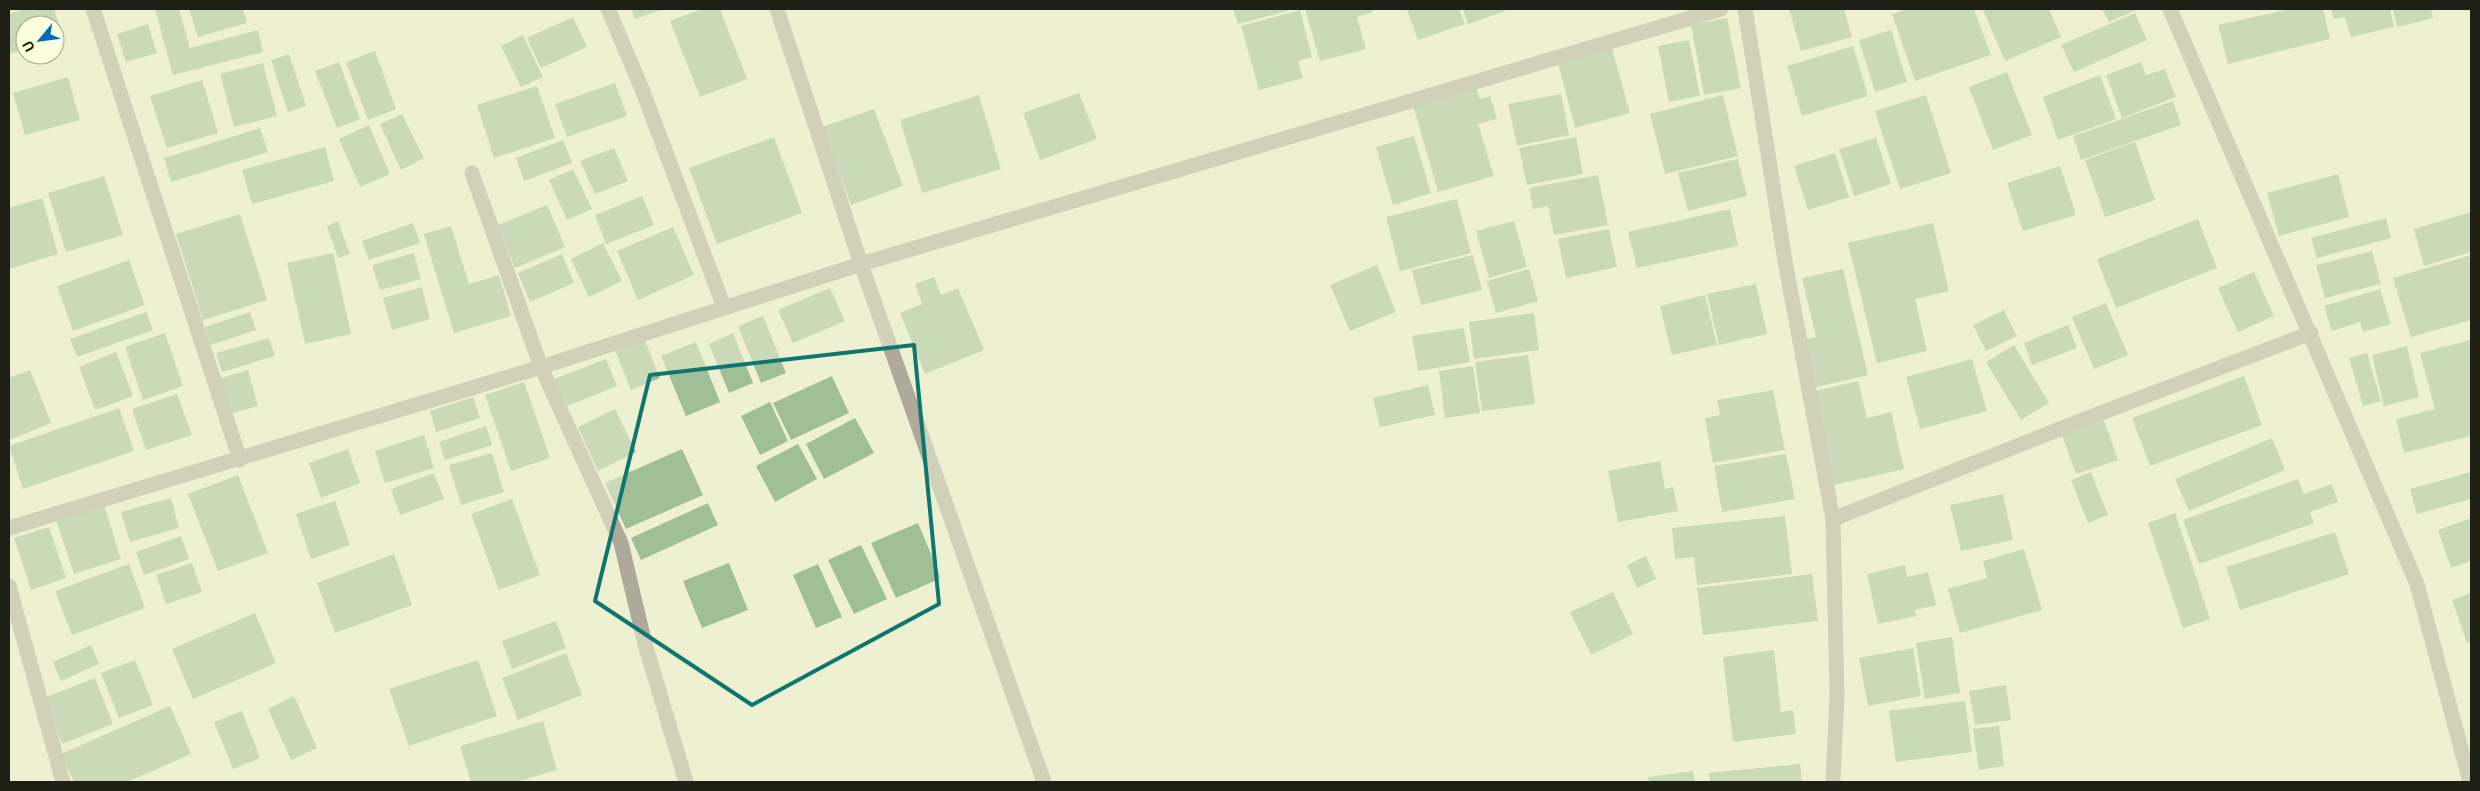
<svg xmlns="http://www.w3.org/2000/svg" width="2480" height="791" font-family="'Open Sans',sans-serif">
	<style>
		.building { fill: #a0bf99 }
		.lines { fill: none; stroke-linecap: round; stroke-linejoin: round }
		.minor { stroke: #afa99c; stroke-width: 15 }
		.marked { fill: none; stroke: #0f766e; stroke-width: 4; stroke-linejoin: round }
	</style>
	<rect width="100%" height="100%" fill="#edf1d1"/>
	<path class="building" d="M 24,9 L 54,9 L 63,37 L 55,40 L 55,25 L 25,25 L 25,49 L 9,54 L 9,14 Z
		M 155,9 L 179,9 L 190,48 L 258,30 L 263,52 L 173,75 Z
		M 189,9 L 243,9 L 247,23 L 198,37 Z
		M 631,9 L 664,9 L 635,19 Z
		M 702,9 L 720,9 L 747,79 L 700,97 L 670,21 Z
		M 1233,9 L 1294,9 L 1238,24 Z
		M 1305,9 L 1372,9 L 1373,12 L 1357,17 L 1366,49 L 1320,61 Z
		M 1407,9 L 1459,9 L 1465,24 L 1418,40 Z
		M 1463,9 L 1504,9 L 1505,11 L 1468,24 Z
		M 1789,9 L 1844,9 L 1852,37 L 1801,51 Z
		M 1906,9 L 1974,9 L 1991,55 L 1915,81 L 1892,14 Z
		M 1986,9 L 2049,9 L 2061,37 L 2005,61 L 1983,10 Z
		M 2102,9 L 2138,9 L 2109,22 Z
		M 2290,9 L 2323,9 L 2330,39 L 2228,64 L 2218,25 Z
		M 2331,9 L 2390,9 L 2394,27 L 2351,37 L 2345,17 L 2334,19 Z
		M 2393,9 L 2431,9 L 2433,18 L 2397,27 Z
		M 1300,10 L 1312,57 L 1298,61 L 1303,78 L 1259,90 L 1241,26 Z
		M 2135,13 L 2147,40 L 2074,72 L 2061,45 Z
		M 573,17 L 587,47 L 541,68 L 527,38 Z
		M 1727,18 L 1741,88 L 1704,95 L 1691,25 Z
		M 148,24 L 157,53 L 126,62 L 117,34 Z
		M 1891,30 L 1907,82 L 1875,92 L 1859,40 Z
		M 523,35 L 543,77 L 521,87 L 501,46 Z
		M 1689,40 L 1700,96 L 1669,102 L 1658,46 Z
		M 1611,45 L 1630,113 L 1575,128 L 1557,59 Z
		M 1853,46 L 1868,96 L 1802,116 L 1787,66 Z
		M 375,51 L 396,109 L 368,120 L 346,62 Z
		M 289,54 L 306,106 L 288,112 L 271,60 Z
		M 339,62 L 360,119 L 337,128 L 315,71 Z
		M 2141,62 L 2146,75 L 2165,69 L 2176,97 L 2122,118 L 2106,75 Z
		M 263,63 L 277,116 L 234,127 L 220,74 Z
		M 2007,72 L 2032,135 L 1993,150 L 1969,87 Z
		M 2100,75 L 2116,119 L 2058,140 L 2043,97 Z
		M 68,77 L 80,120 L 25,135 L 13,93 Z
		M 202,80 L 218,133 L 167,148 L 150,96 Z
		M 615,83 L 627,116 L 567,137 L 555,104 Z
		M 537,86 L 555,138 L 494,158 L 477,105 Z
		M 1476,86 L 1480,99 L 1490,96 L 1497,119 L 1478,124 L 1494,176 L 1438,192 L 1413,105 Z
		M 1079,93 L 1097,139 L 1040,160 L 1023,113 Z
		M 1561,94 L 1569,135 L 1517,146 L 1508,104 Z
		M 979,95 L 1001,169 L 922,193 L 900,120 Z
		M 1723,95 L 1738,156 L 1665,174 L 1650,114 Z
		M 1926,95 L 1951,173 L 1900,189 L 1875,111 Z
		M 2173,101 L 2181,125 L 2081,160 L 2073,136 Z
		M 874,109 L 903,186 L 851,205 L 822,127 Z
		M 402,114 L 424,158 L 401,170 L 380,124 Z
		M 369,125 L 390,174 L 360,187 L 339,139 Z
		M 260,128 L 268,152 L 171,182 L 164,158 Z
		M 1414,136 L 1431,193 L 1393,205 L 1376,147 Z
		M 774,137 L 802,213 L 717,244 L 689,168 Z
		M 1576,137 L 1583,174 L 1527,185 L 1519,148 Z
		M 1876,138 L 1891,184 L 1854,196 L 1839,149 Z
		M 563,140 L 572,163 L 524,181 L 516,158 Z
		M 2135,142 L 2155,200 L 2105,217 L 2085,160 Z
		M 325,147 L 334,181 L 252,204 L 242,170 Z
		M 614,148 L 628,181 L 595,194 L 580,161 Z
		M 1835,153 L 1849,197 L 1808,210 L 1794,166 Z
		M 1738,159 L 1747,196 L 1688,211 L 1678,173 Z
		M 2060,166 L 2076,215 L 2023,231 L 2007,183 Z
		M 573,169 L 592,209 L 567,220 L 549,180 Z
		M 2338,174 L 2349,217 L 2279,236 L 2267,193 Z
		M 1598,175 L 1608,225 L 1554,235 L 1548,206 L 1533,209 L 1529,188 Z
		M 104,176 L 123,235 L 66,252 L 48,193 Z
		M 642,196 L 654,225 L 606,244 L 595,215 Z
		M 42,198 L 58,254 L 9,269 L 9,208 Z
		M 1457,199 L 1471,253 L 1400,271 L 1386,217 Z
		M 547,205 L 565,247 L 515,268 L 498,225 Z
		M 1730,209 L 1738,246 L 1637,268 L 1628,232 Z
		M 2471,212 L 2471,252 L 2424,266 L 2414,229 Z
		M 240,214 L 267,300 L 203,320 L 176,234 Z
		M 2386,218 L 2391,238 L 2317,258 L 2311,238 Z
		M 2198,219 L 2217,268 L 2116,308 L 2097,259 Z
		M 338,221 L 350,254 L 338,258 L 327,226 Z
		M 1514,221 L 1527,267 L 1489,278 L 1476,231 Z
		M 413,223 L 420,243 L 369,260 L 362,241 Z
		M 1933,223 L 1949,291 L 1915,299 L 1927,351 L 1877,363 L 1848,243 Z
		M 451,226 L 469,284 L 499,275 L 511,316 L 454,333 L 424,234 Z
		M 673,227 L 694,275 L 638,300 L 617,251 Z
		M 1609,229 L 1617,267 L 1566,278 L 1558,239 Z
		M 603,243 L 622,281 L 589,297 L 571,259 Z
		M 2372,251 L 2381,284 L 2325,298 L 2316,265 Z
		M 333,253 L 351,334 L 305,344 L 287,263 Z
		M 414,253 L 421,279 L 380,290 L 372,265 Z
		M 562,254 L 574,283 L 530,302 L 518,273 Z
		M 1473,255 L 1482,290 L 1421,305 L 1412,270 Z
		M 2471,255 L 2471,320 L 2411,337 L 2393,278 Z
		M 129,260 L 145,305 L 73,331 L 57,286 Z
		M 1377,265 L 1396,312 L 1350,331 L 1330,285 Z
		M 1529,269 L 1538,301 L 1496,313 L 1487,281 Z
		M 1843,269 L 1868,375 L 1812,388 L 1801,340 L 1816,337 L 1802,278 Z
		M 2254,272 L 2274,316 L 2238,332 L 2218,288 Z
		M 934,277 L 941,295 L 958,288 L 984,350 L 925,374 L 900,313 L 922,304 L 915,284 Z
		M 1756,284 L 1767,334 L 1719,345 L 1707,294 Z
		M 422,287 L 430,319 L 392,330 L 383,298 Z
		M 830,288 L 845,321 L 793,343 L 778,310 Z
		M 2380,289 L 2391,324 L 2363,332 L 2360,322 L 2332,331 L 2324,306 Z
		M 1705,295 L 1717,345 L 1672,355 L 1660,306 Z
		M 2106,303 L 2128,355 L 2094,369 L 2072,317 Z
		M 2004,310 L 2017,336 L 1986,351 L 1973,325 Z
		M 146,312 L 153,330 L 77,357 L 70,339 Z
		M 250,312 L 256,330 L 211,345 L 205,327 Z
		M 1534,313 L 1539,350 L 1474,359 L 1469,322 Z
		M 763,316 L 786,373 L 761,383 L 738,326 Z
		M 2068,325 L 2077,348 L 2032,365 L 2024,343 Z
		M 1464,328 L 1470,362 L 1418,371 L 1412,336 Z
		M 165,333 L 183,386 L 143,400 L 125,347 Z
		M 733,333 L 753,383 L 729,393 L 709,344 Z
		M 269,338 L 275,356 L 222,372 L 216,353 Z
		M 644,338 L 660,378 L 631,390 L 615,350 Z
		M 2471,340 L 2471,436 L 2404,453 L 2396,419 L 2435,409 L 2420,353 Z
		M 696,342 L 720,402 L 686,416 L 661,356 Z
		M 2014,345 L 2049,403 L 2021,420 L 1986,362 Z
		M 2407,346 L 2419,397 L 2384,406 L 2372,355 Z
		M 116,352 L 133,396 L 95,410 L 79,367 Z
		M 2367,353 L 2381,401 L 2363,406 L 2349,358 Z
		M 1528,355 L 1535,404 L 1482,411 L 1475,362 Z
		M 606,359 L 617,386 L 565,407 L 554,379 Z
		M 1972,359 L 1987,411 L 1920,429 L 1906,377 Z
		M 1473,366 L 1480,413 L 1445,418 L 1439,371 Z
		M 30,370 L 51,423 L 9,440 L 9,378 Z
		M 248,370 L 258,406 L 229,414 L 218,379 Z
		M 832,376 L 849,413 L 791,440 L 773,403 Z
		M 2244,376 L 2262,425 L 2150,466 L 2132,418 Z
		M 1858,381 L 1867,418 L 1891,412 L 1904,469 L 1834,485 L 1812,392 Z
		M 524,382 L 550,458 L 511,471 L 485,395 Z
		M 1428,385 L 1435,415 L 1380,427 L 1373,398 Z
		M 1773,390 L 1785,450 L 1713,463 L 1705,418 L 1720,415 L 1717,400 Z
		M 177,394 L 192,435 L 146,450 L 132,409 Z
		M 473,397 L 480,418 L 436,432 L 430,411 Z
		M 770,402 L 788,441 L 760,455 L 741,416 Z
		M 119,408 L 134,451 L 23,489 L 9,446 Z
		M 615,409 L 636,452 L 598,471 L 578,427 Z
		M 855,418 L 874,453 L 824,479 L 806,444 Z
		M 2104,420 L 2118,460 L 2076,474 L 2062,435 Z
		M 486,426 L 492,445 L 445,460 L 439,442 Z
		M 424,435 L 434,468 L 385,483 L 375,451 Z
		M 2272,438 L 2285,470 L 2189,511 L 2175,479 Z
		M 798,444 L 817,479 L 775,502 L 756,466 Z
		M 348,449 L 360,483 L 321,498 L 309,463 Z
		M 682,449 L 703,495 L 626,529 L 605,483 Z
		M 492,453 L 504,492 L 461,505 L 449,465 Z
		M 1786,454 L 1795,499 L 1722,512 L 1714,466 Z
		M 1660,461 L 1665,489 L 1673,487 L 1678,511 L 1618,522 L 1608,471 Z
		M 2091,472 L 2108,515 L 2088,523 L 2071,480 Z
		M 2471,472 L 2471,499 L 2417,514 L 2410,489 Z
		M 434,473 L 444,499 L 400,515 L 391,489 Z
		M 238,475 L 268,553 L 218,571 L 188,494 Z
		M 2298,479 L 2304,494 L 2332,484 L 2338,502 L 2310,512 L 2314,523 L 2199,564 L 2183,520 Z
		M 2003,494 L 2013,540 L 1961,551 L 1950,505 Z
		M 171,498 L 179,528 L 130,542 L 121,512 Z
		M 512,499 L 540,575 L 499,590 L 471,514 Z
		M 335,501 L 350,545 L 311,559 L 296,514 Z
		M 708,503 L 718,525 L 641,560 L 631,538 Z
		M 104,505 L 121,559 L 74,574 L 56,520 Z
		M 2175,513 L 2210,619 L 2183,628 L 2148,523 Z
		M 1785,516 L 1792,574 L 1697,585 L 1694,557 L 1675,559 L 1672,528 Z
		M 2471,518 L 2471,561 L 2451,568 L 2438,530 Z
		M 918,523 L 941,578 L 896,598 L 871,543 Z
		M 49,527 L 66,578 L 31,590 L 14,538 Z
		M 2335,532 L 2349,574 L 2240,610 L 2226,567 Z
		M 181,536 L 189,559 L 144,575 L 136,552 Z
		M 861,545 L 887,599 L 854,614 L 828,560 Z
		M 2024,549 L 2042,610 L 1960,633 L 1948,589 L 1987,578 L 1983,561 Z
		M 394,554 L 412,605 L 335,633 L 317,583 Z
		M 1646,556 L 1656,579 L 1637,588 L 1627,565 Z
		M 192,563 L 202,592 L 166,604 L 156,575 Z
		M 729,563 L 748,610 L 702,628 L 683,581 Z
		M 129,564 L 145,608 L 72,635 L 55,591 Z
		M 818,564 L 842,617 L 816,628 L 793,575 Z
		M 1905,565 L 1907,577 L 1928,572 L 1936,605 L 1915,610 L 1916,616 L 1878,624 L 1867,574 Z
		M 1812,574 L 1818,621 L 1703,635 L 1697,588 Z
		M 1613,592 L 1633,634 L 1591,655 L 1570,612 Z
		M 2471,593 L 2471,641 L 2467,643 L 2452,600 Z
		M 255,613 L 276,663 L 193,699 L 172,649 Z
		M 556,621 L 566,648 L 512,669 L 502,641 Z
		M 1952,637 L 1960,693 L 1925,699 L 1916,643 Z
		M 91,645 L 99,664 L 61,681 L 53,662 Z
		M 1913,648 L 1921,696 L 1868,706 L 1859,658 Z
		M 1774,650 L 1781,712 L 1793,710 L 1796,734 L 1733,742 L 1723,657 Z
		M 566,653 L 582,695 L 518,720 L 502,678 Z
		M 135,660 L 153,705 L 119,718 L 101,673 Z
		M 478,660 L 497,716 L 409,746 L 389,689 Z
		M 95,678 L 113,724 L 62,744 L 44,698 Z
		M 2006,685 L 2011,720 L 1975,725 L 1969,691 Z
		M 294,696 L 317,748 L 291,760 L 268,709 Z
		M 1965,701 L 1972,752 L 1896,762 L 1889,711 Z
		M 170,706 L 191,754 L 127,782 L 74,782 L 61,754 Z
		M 242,711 L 260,758 L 233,769 L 214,722 Z
		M 543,721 L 557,770 L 516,782 L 471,782 L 460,746 Z
		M 1999,726 L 2004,766 L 1979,770 L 1973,729 Z
		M 1800,764 L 1802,782 L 1710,782 L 1709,773 Z
		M 1693,771 L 1695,782 L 1649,782 L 1648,777 Z"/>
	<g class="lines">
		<path class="minor" d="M 93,9 L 240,460
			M 608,9 L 642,89 L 724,307
			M 777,9 L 861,264 L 1044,782
			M 1745,9 L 1785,261 L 1833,519 L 1837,696 L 1833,782
			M 2170,9 L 2417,584 L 2470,782
			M 472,173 L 541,367 L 621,543 L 645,644 L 686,782
			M 1833,519 L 2080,421 L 2311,333
			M 9,528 L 541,367 L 861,264 L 1721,9
			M 9,586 L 63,782"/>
	</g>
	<path d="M0 0H2480V791H0ZM 914,345 L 939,604 L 752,705 L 595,601 L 650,375 Z" fill="#edf1d1" fill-opacity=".55" fill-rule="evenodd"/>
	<path class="marked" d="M 914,345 L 939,604 L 752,705 L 595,601 L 650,375 Z"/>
	<rect width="2480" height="791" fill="none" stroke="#1f2015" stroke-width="20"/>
	<g transform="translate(40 40) rotate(241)"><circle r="24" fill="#fafede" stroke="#a2a58e"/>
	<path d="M0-4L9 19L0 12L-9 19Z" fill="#006ab5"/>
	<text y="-8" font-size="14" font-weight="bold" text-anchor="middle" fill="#1f2015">U</text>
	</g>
</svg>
